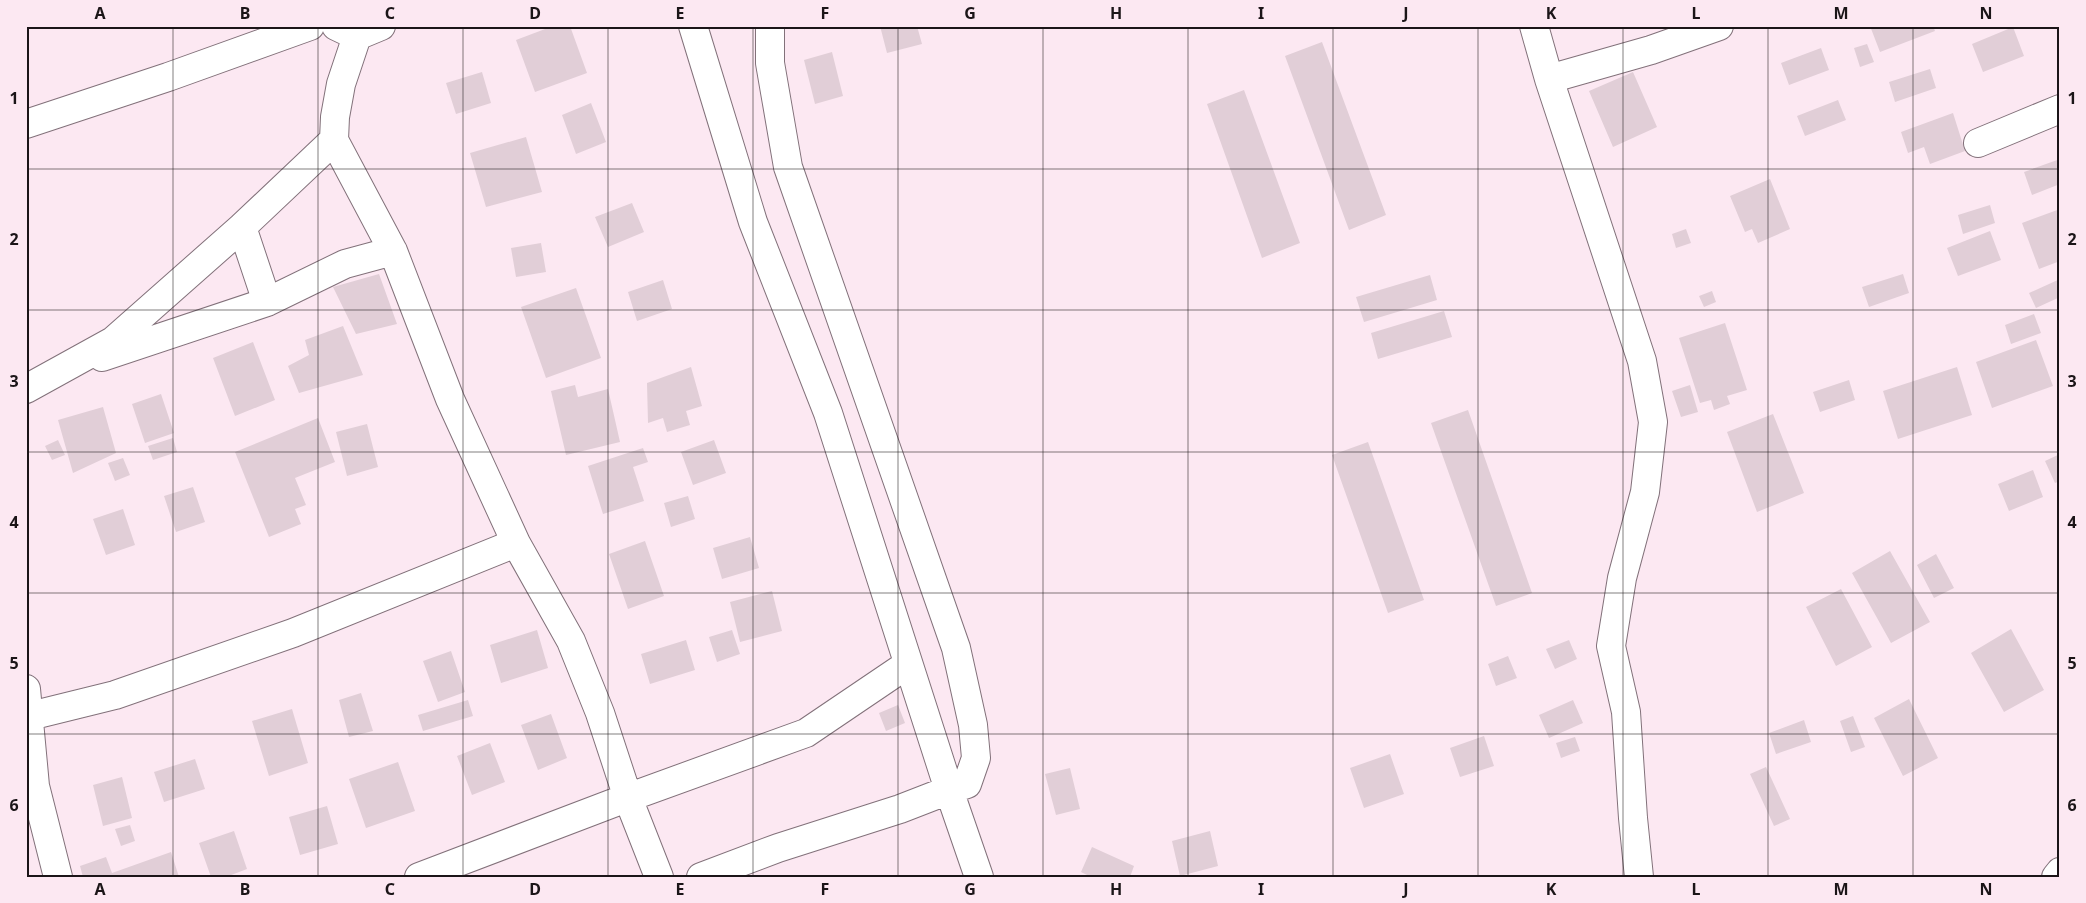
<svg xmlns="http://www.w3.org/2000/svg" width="2086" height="903" font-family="'Noto Sans',sans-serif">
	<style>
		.building { fill: #e1ced7 }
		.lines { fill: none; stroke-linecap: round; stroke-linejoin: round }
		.minor-casing { stroke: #82717a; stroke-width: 30 }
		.minor { stroke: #fff; stroke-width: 28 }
		.grid { fill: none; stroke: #1b1518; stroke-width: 1; stroke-opacity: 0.55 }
		.neatline { fill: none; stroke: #1b1518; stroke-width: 2 }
		.grid-label { font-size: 16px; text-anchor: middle; font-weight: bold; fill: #1b1518 }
	</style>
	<rect width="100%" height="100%" fill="#fce8f2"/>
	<path class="building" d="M 553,26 L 570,26 L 587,73 L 535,92 L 516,40 Z
		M 880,26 L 917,26 L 922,44 L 887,53 Z
		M 1870,26 L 1933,26 L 1935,31 L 1880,52 Z
		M 2013,27 L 2024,56 L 1983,72 L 1972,44 Z
		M 1322,42 L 1386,215 L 1349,230 L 1285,56 Z
		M 1867,44 L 1874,62 L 1860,67 L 1854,48 Z
		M 1821,48 L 1829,70 L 1789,85 L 1781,63 Z
		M 832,52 L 843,96 L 815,104 L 804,60 Z
		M 1930,69 L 1936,88 L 1895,102 L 1889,82 Z
		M 482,72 L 491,103 L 456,114 L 446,83 Z
		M 1633,72 L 1657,127 L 1613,147 L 1589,91 Z
		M 1244,90 L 1300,243 L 1262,258 L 1207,104 Z
		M 1838,100 L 1846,120 L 1805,136 L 1797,116 Z
		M 591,103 L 606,142 L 576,154 L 562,115 Z
		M 1953,113 L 1965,151 L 1930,164 L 1924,147 L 1908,153 L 1901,132 Z
		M 526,137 L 542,192 L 486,207 L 470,153 Z
		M 2060,159 L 2060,184 L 2032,195 L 2024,172 Z
		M 1770,179 L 1790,229 L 1758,243 L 1752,229 L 1745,232 L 1730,196 Z
		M 632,203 L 644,232 L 608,247 L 595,217 Z
		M 1990,205 L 1995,223 L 1963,234 L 1958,215 Z
		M 2060,209 L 2060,261 L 2039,269 L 2022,223 Z
		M 1686,229 L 1691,243 L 1676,248 L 1672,234 Z
		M 1990,231 L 2001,260 L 1958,276 L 1947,248 Z
		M 541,243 L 546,272 L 516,277 L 511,248 Z
		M 379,274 L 397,324 L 356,334 L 333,287 Z
		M 1903,274 L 1909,293 L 1869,307 L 1862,287 Z
		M 1430,275 L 1437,300 L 1364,322 L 1356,297 Z
		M 2060,279 L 2060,297 L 2036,308 L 2029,293 Z
		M 663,280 L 672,309 L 637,321 L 628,292 Z
		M 576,288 L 601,358 L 546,378 L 521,307 Z
		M 1712,291 L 1716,302 L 1704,307 L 1699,296 Z
		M 1444,311 L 1452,337 L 1378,359 L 1371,333 Z
		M 2034,314 L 2041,333 L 2011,344 L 2005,325 Z
		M 1725,323 L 1747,390 L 1727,396 L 1730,404 L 1714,410 L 1711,400 L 1700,403 L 1679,338 Z
		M 343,326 L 363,375 L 299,393 L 288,366 L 309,355 L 305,340 Z
		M 2036,340 L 2053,386 L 1992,408 L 1976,362 Z
		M 253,342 L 275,400 L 235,416 L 213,358 Z
		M 691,367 L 702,406 L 686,411 L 690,425 L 667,432 L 663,418 L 648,423 L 647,383 Z
		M 1957,367 L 1972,415 L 1898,439 L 1883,391 Z
		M 1849,380 L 1855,400 L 1820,412 L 1813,392 Z
		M 575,385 L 578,397 L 608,389 L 620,442 L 566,455 L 551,391 Z
		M 1690,385 L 1698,412 L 1681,417 L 1672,391 Z
		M 161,394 L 174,433 L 145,443 L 132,404 Z
		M 103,407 L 116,453 L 73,473 L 58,420 Z
		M 1468,410 L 1532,593 L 1496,606 L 1431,423 Z
		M 1773,414 L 1804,493 L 1757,512 L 1727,432 Z
		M 318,418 L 335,462 L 295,478 L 306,505 L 295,509 L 301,524 L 269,537 L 235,452 Z
		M 367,424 L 378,467 L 347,476 L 336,432 Z
		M 173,438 L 177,452 L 153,460 L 148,446 Z
		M 58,440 L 65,455 L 52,460 L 45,446 Z
		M 714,440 L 726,473 L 693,485 L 681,452 Z
		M 1368,442 L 1424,600 L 1388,613 L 1332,455 Z
		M 643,448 L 648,462 L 633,467 L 644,501 L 603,514 L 588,466 Z
		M 2060,454 L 2060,481 L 2055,483 L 2045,461 Z
		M 123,458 L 130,475 L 115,481 L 108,463 Z
		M 2033,470 L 2043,497 L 2009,511 L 1998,484 Z
		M 193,487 L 205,522 L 176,532 L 164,496 Z
		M 688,496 L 695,519 L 671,527 L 664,503 Z
		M 123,509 L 135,545 L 106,555 L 93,519 Z
		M 750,537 L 759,568 L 722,579 L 713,548 Z
		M 645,541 L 664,596 L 628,609 L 609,554 Z
		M 1890,551 L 1930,622 L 1891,643 L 1852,573 Z
		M 1936,554 L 1954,588 L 1934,598 L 1917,565 Z
		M 1841,589 L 1872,647 L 1836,666 L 1806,607 Z
		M 772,591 L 782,631 L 740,642 L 730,602 Z
		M 2011,629 L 2044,690 L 2004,712 L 1971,653 Z
		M 537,630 L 548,668 L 501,683 L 490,645 Z
		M 732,630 L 740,654 L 717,662 L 709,637 Z
		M 686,640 L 695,670 L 650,684 L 641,654 Z
		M 1569,640 L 1577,659 L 1555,669 L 1546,649 Z
		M 451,651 L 465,692 L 438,702 L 423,661 Z
		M 1508,656 L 1517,678 L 1496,686 L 1488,664 Z
		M 361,693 L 373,731 L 349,737 L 339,700 Z
		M 1909,699 L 1938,758 L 1903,776 L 1874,718 Z
		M 468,700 L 473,716 L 423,731 L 418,715 Z
		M 1573,700 L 1583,723 L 1549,738 L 1539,715 Z
		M 898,705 L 905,723 L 886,731 L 879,713 Z
		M 292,709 L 308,763 L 269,776 L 252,721 Z
		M 551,714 L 567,758 L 538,770 L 521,725 Z
		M 1853,716 L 1865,747 L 1851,752 L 1840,721 Z
		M 1804,720 L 1811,742 L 1776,754 L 1769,733 Z
		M 1484,736 L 1494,766 L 1460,777 L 1450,748 Z
		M 1575,737 L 1580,751 L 1561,758 L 1556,743 Z
		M 490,743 L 505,782 L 472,795 L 457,756 Z
		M 1390,754 L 1404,794 L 1364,808 L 1350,768 Z
		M 195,759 L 205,789 L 164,802 L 154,772 Z
		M 398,762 L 415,811 L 366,828 L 349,779 Z
		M 1766,767 L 1790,819 L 1774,826 L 1750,774 Z
		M 1070,768 L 1080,809 L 1056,815 L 1045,774 Z
		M 122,777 L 132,818 L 103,826 L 93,785 Z
		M 327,806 L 338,844 L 300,855 L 289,817 Z
		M 130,825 L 135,841 L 121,846 L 115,829 Z
		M 234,831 L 247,869 L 226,877 L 211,877 L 199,843 Z
		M 1210,831 L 1218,866 L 1180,876 L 1172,841 Z
		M 1092,847 L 1134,866 L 1130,877 L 1091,877 L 1081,872 Z
		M 171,852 L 179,877 L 83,877 L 80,866 L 106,857 L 112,873 Z"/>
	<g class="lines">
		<defs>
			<path id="minor" d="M 336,26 L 357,36 L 341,84 L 335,117 L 334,140 L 393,251 L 450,399 L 516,543 L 571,641 L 600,713 L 628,798 L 659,877
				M 693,26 L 753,222 L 828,413 L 949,790 L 900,809 L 778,848 L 701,877
				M 770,26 L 770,63 L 788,167 L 956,648 L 973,725 L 976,758 L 967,784 L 949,790 L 979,877
				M 1534,26 L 1549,79 L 1642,361 L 1653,422 L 1645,492 L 1622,578 L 1611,646 L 1626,712 L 1633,818 L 1639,877
				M 357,36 L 381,26
				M 1549,79 L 1651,50 L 1719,26
				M 26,124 L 168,77 L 310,26
				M 1978,143 L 2060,109
				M 242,227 L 267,302
				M 102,357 L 267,302 L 345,264 L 393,251
				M 26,389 L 113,341 L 242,227 L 334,140
				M 26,689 L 35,786 L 58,877
				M 30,716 L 115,695 L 293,633 L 516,543
				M 419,877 L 616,802 L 806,733 L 908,664
				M 2056,877 L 2060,872"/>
		</defs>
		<use href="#minor" class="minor-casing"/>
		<use href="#minor" class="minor"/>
	</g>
	<path class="grid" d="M 173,26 L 173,877M 318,26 L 318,877M 463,26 L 463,877M 608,26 L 608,877M 753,26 L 753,877M 898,26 L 898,877M 1043,26 L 1043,877M 1188,26 L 1188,877M 1333,26 L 1333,877M 1478,26 L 1478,877M 1623,26 L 1623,877M 1768,26 L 1768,877M 1913,26 L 1913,877M 26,169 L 2060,169M 26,310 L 2060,310M 26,452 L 2060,452M 26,593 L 2060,593M 26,734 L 2060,734"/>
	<rect width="2086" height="903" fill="none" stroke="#fce8f2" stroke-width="55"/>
	<rect x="28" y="28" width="2030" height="848" class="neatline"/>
	<g class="grid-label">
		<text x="100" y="19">A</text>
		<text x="245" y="19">B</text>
		<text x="390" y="19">C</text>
		<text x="535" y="19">D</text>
		<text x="680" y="19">E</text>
		<text x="825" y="19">F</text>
		<text x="970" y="19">G</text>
		<text x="1116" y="19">H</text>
		<text x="1261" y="19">I</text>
		<text x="1406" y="19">J</text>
		<text x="1551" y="19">K</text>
		<text x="1696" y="19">L</text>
		<text x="1841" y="19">M</text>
		<text x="1986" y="19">N</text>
		<text x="14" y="104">1</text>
		<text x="2072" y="104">1</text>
		<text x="14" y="245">2</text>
		<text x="2072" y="245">2</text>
		<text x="14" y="387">3</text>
		<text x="2072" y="387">3</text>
		<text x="14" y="528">4</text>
		<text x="2072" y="528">4</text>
		<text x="14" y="669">5</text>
		<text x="2072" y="669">5</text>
		<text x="14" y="811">6</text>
		<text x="2072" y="811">6</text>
		<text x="100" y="895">A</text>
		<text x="245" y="895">B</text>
		<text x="390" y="895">C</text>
		<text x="535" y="895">D</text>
		<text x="680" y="895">E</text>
		<text x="825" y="895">F</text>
		<text x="970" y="895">G</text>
		<text x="1116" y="895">H</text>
		<text x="1261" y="895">I</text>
		<text x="1406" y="895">J</text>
		<text x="1551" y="895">K</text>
		<text x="1696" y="895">L</text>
		<text x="1841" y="895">M</text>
		<text x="1986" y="895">N</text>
	</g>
</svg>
